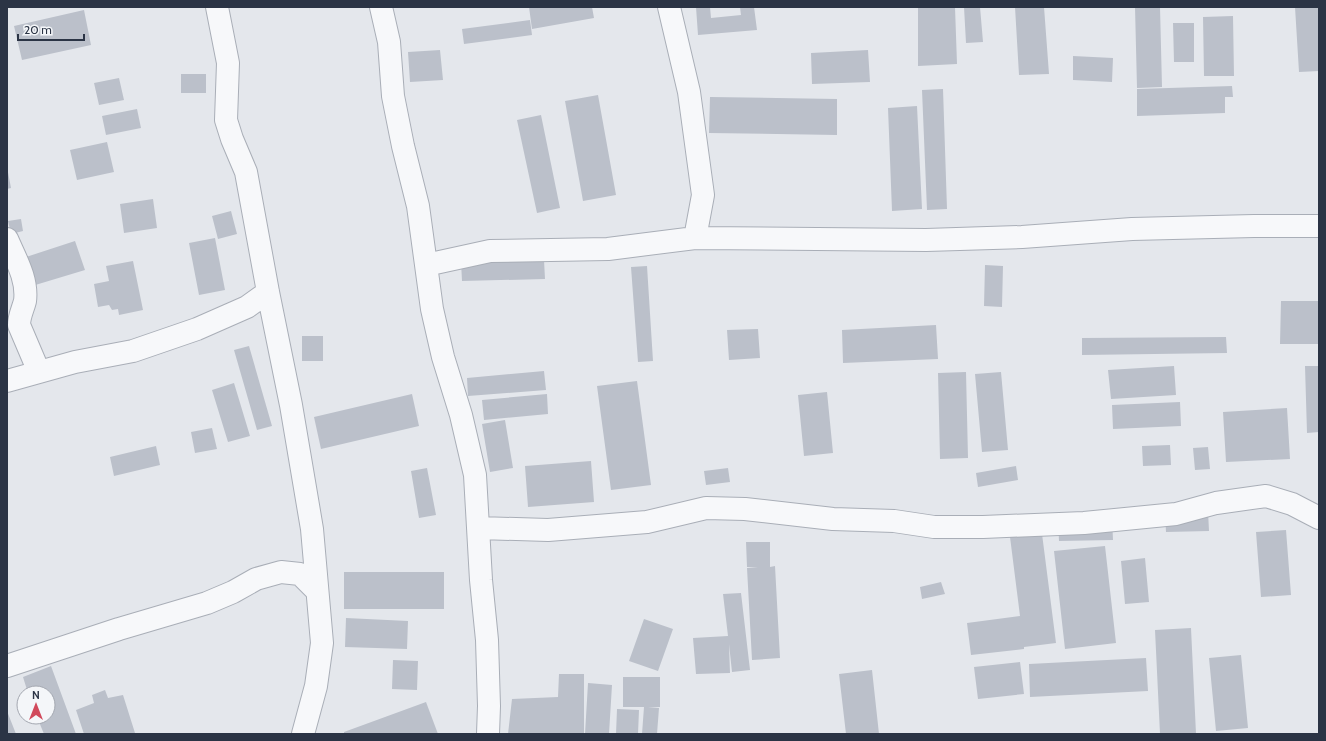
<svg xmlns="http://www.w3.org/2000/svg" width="1326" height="741" font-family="Cabin,sans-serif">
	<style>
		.building { fill: #bbc0ca }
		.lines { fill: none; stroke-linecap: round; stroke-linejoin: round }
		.minor-casing { stroke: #a9aeb7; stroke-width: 24 }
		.minor { stroke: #f7f8fa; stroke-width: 22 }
	</style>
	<rect width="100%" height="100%" fill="#e4e7ec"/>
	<path class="building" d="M 529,7 L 592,7 L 594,18 L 532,29 Z
		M 696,7 L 710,7 L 711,18 L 741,15 L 740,7 L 754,7 L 757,30 L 698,35 Z
		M 918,7 L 955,7 L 957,64 L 918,66 Z
		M 964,7 L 980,7 L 983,42 L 966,43 Z
		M 1015,7 L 1044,7 L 1049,74 L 1019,75 Z
		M 1135,7 L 1160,7 L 1162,87 L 1137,88 Z
		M 1295,7 L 1319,7 L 1319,71 L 1299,72 Z
		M 84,10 L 91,45 L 22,60 L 14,26 Z
		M 1233,16 L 1234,76 L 1204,76 L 1203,17 Z
		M 530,20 L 532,35 L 464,44 L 462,29 Z
		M 1173,23 L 1194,23 L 1194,62 L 1174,62 Z
		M 440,50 L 443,80 L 410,82 L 408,52 Z
		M 868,50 L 870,82 L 812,84 L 811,53 Z
		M 1073,56 L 1113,58 L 1112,82 L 1073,80 Z
		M 181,74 L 206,74 L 206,93 L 181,93 Z
		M 119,78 L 124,100 L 99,105 L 94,83 Z
		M 1232,86 L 1233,97 L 1225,97 L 1225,113 L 1137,116 L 1137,89 Z
		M 943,89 L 947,209 L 927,210 L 922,90 Z
		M 598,95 L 616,195 L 583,201 L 565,101 Z
		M 710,97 L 837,99 L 837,135 L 709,133 Z
		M 917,106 L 922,209 L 892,211 L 888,108 Z
		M 137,109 L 141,128 L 106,135 L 102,116 Z
		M 541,115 L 560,208 L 537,213 L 517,120 Z
		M 107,142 L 114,172 L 77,180 L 70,150 Z
		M 7,167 L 11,188 L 7,189 Z
		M 153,199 L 157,228 L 124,233 L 120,204 Z
		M 231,211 L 237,234 L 218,239 L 212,216 Z
		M 21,219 L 23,231 L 11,234 L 8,221 Z
		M 215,238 L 225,290 L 199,295 L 189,243 Z
		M 75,241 L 85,270 L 32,286 L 23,258 Z
		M 544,260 L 545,279 L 462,281 L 461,262 Z
		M 133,261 L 143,310 L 119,315 L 118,309 L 112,310 L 109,305 L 98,307 L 94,284 L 109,281 L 106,266 Z
		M 985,265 L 1003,266 L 1002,307 L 984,306 Z
		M 647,266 L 653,361 L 638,362 L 631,267 Z
		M 1281,301 L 1319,301 L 1319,344 L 1280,344 Z
		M 936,325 L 938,359 L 843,363 L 842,330 Z
		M 758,329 L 760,358 L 729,360 L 727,330 Z
		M 302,336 L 323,336 L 323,361 L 302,361 Z
		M 1226,337 L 1227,353 L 1082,355 L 1082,338 Z
		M 249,346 L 272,426 L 257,430 L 234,350 Z
		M 1174,366 L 1176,395 L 1111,399 L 1108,370 Z
		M 1305,366 L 1319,366 L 1319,432 L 1307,433 Z
		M 544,371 L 546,390 L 468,396 L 467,378 Z
		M 966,372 L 968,458 L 940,459 L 938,373 Z
		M 1001,372 L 1008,450 L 982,452 L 975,374 Z
		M 637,381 L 651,485 L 611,490 L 597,386 Z
		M 234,383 L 250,436 L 228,442 L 212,390 Z
		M 827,392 L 833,453 L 804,456 L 798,395 Z
		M 412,394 L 419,426 L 321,449 L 314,417 Z
		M 547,394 L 548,414 L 484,420 L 482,400 Z
		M 1180,402 L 1181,426 L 1113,429 L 1112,405 Z
		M 1287,408 L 1290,459 L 1226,462 L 1223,412 Z
		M 505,420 L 513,468 L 490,472 L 482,424 Z
		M 212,428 L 217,449 L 195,453 L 191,432 Z
		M 1170,445 L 1171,465 L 1143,466 L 1142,446 Z
		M 156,446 L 160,465 L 114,476 L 110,457 Z
		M 1208,447 L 1210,469 L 1195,470 L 1193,448 Z
		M 591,461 L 594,502 L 528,507 L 525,466 Z
		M 1016,466 L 1018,480 L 978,487 L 976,473 Z
		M 427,468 L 436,515 L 419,518 L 411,471 Z
		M 728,468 L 730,482 L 706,485 L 704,471 Z
		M 1208,511 L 1209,531 L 1166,532 L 1165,513 Z
		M 1112,518 L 1113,540 L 1059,541 L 1058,519 Z
		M 1041,526 L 1056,643 L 1024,647 L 1024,649 L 971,655 L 967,623 L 1020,616 L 1009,529 Z
		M 1286,530 L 1291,595 L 1261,597 L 1256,532 Z
		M 746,542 L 770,542 L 770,567 L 775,566 L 780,658 L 752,660 L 747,568 L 758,567 L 747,567 Z
		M 1105,546 L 1116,643 L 1065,649 L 1054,551 Z
		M 1145,558 L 1149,602 L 1125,604 L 1121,561 Z
		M 344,572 L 444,572 L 444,609 L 344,609 Z
		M 941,582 L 945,594 L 922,599 L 920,587 Z
		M 741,593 L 750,670 L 732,672 L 729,644 L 730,673 L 696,674 L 693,638 L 728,636 L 723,594 Z
		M 346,618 L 408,621 L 407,649 L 345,647 Z
		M 644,619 L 673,629 L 658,671 L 629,661 Z
		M 1191,628 L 1196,734 L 1160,734 L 1155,630 Z
		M 1241,655 L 1248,728 L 1216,731 L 1209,658 Z
		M 1146,658 L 1148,691 L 1030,697 L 1029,664 Z
		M 393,660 L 418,661 L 417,690 L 392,689 Z
		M 1020,662 L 1024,694 L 978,699 L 974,667 Z
		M 51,666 L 76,734 L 44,734 L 37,717 L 48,717 L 48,693 L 28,693 L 23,677 Z
		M 872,670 L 879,734 L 846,734 L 839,674 Z
		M 559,674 L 584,674 L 584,734 L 508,734 L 512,699 L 558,697 Z
		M 623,677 L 660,677 L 660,707 L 648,707 L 659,708 L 657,734 L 642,734 L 644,707 L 623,707 Z
		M 588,683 L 612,685 L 609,734 L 585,734 Z
		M 105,690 L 108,698 L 123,695 L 135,733 L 132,734 L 84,734 L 76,710 L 94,703 L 92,695 Z
		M 426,702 L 438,734 L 344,734 L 344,732 Z
		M 617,709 L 639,710 L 638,734 L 616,734 Z
		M 7,711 L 16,734 L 7,734 Z"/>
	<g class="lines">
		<defs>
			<path id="minor" d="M 217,7 L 228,63 L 226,120 L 232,139 L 246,172 L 268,292 L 291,405 L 312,529 L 322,643 L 316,686 L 303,734
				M 381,7 L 389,42 L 393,96 L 403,146 L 418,206 L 432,309 L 443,357 L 461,415 L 475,475 L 481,580 L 487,640 L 489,706 L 488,734
				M 695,238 L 926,240 L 1022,237 L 1132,229 L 1254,226 L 1319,226
				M 7,239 C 15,258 28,279 25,301 C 23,309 19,316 19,325 L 39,372
				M 426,265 L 490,251 L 608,249 L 695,238 L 703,195 L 689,92 L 669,7
				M 7,381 L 75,362 L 133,351 L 197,329 L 247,307 L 268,292
				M 479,528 L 548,530 L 647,522 L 706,508 L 745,509 L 833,519 L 894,521 L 934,527 L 983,527 L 1084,523 L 1176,514 L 1216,503 L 1266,496 L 1292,504 L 1319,518
				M 7,666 L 119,629 L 207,603 L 233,592 L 256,579 L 281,572 L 300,574 L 317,591"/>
		</defs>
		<use href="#minor" class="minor-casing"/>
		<use href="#minor" class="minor"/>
	</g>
	<rect width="1326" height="741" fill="none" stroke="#2b3445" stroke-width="16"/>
	<g transform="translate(36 705)"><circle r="19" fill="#f4f6f9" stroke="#a4a8b1"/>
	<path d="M0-3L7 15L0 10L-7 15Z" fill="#d1495b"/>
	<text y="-6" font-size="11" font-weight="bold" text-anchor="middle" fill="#2b3445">N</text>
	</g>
	<path d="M18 34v6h66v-6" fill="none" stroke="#2b3445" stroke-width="2"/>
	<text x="24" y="34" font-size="12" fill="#2b3445" stroke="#f4f6f9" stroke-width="3" paint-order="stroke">20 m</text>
</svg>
